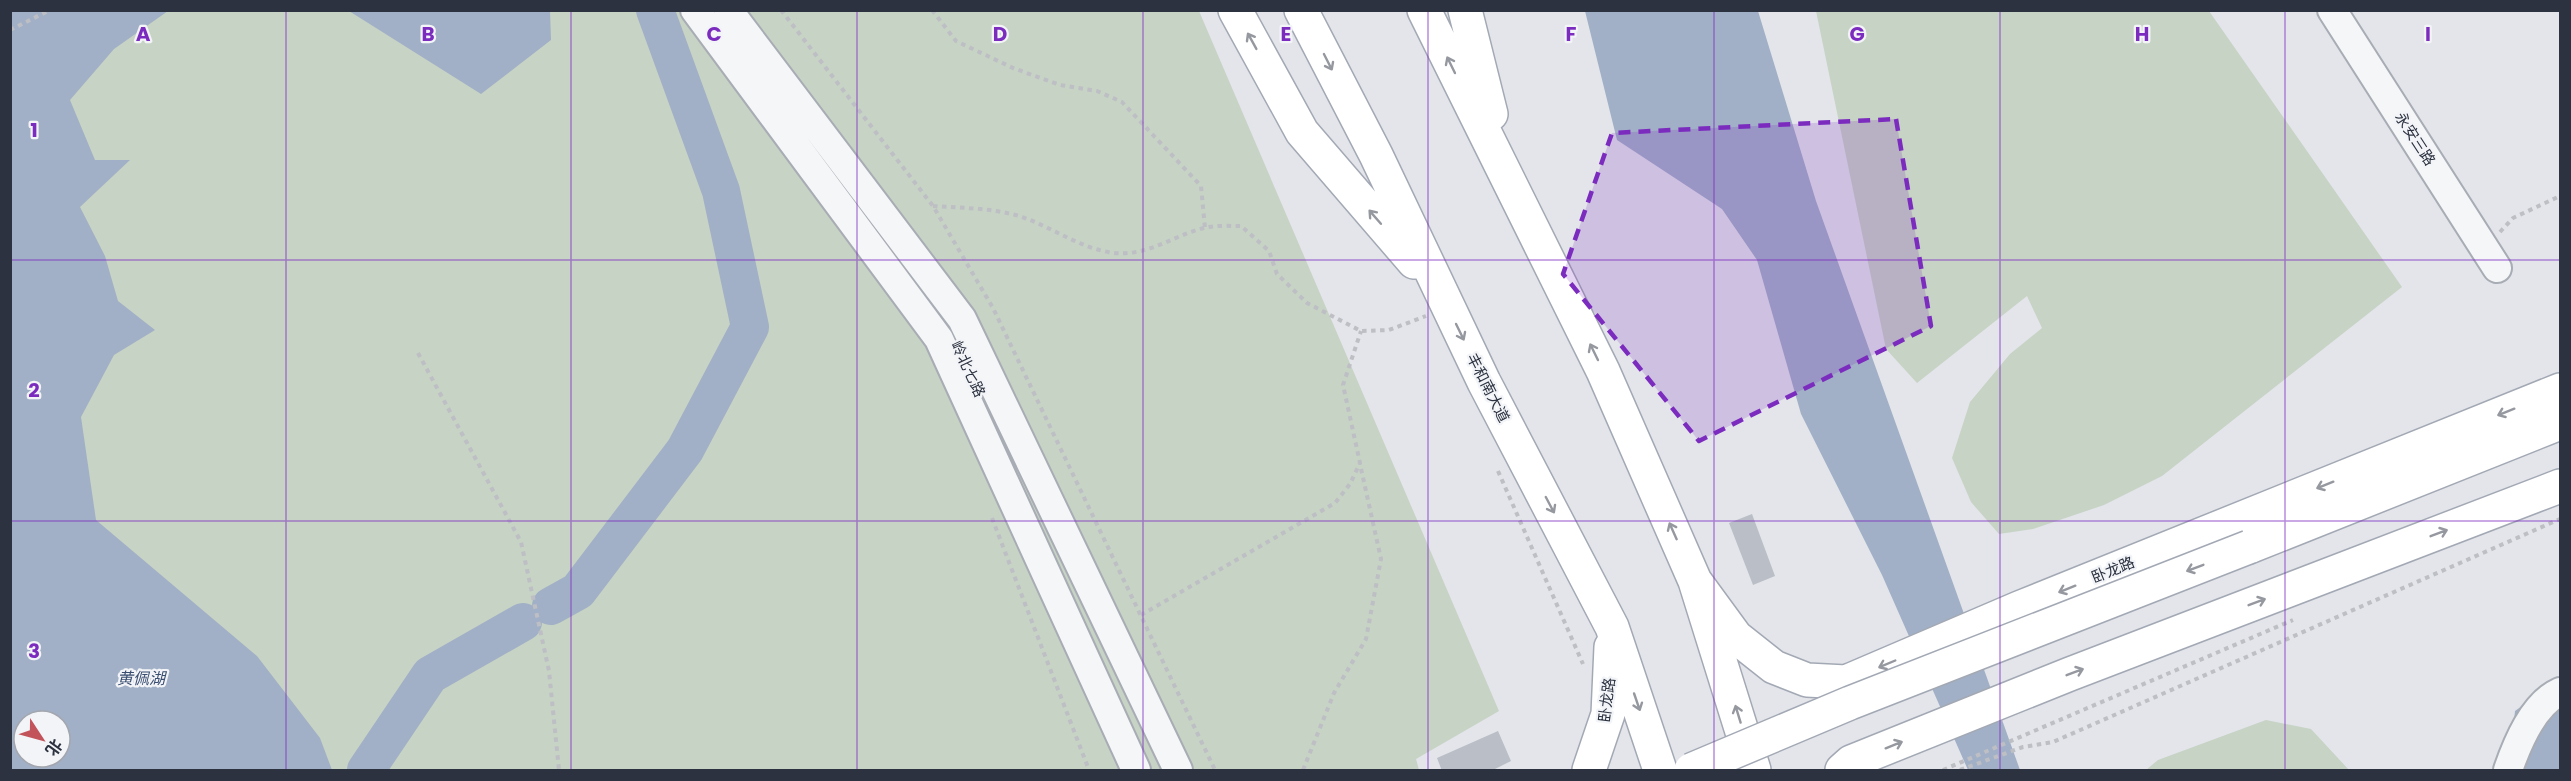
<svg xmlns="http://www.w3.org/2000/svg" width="2571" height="781" font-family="Poppins,'Noto Sans SC',sans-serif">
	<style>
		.green { fill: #c7d3c5; fill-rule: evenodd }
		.water { fill: #a1b0c6; fill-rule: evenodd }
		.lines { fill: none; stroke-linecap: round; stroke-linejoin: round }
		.river { stroke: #a1b0c6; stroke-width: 38 }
		.building { fill: #babec6 }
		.minor-casing { stroke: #a8acb4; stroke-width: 32 }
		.major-casing { stroke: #a3a9b4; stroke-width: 36 }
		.path { stroke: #bdbfc4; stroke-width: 4; stroke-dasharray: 4.5 4.5; stroke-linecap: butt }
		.minor { stroke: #f5f6f8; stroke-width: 28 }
		.major { stroke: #fff; stroke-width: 33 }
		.major-bridge-casing { stroke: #a3a9b4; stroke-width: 36; stroke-linecap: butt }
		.major-bridge { stroke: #fff; stroke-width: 33 }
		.oneway { stroke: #9698a0 }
		.marked { fill: #7b2cbf; fill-opacity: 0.2; stroke: #7b2cbf; stroke-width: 4.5; stroke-dasharray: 12 8; stroke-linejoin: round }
		.grid { fill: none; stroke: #7b2cbf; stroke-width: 1.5; stroke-opacity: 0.55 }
		.labels { text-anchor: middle; stroke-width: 4.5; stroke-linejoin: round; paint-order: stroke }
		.street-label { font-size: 15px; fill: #2c3240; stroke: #f2f4f7 }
		.water-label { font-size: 16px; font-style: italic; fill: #3a4e71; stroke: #f2f4f7 }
		.grid-label { font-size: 20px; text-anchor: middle; font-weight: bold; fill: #7b2cbf; stroke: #f2f4f7; stroke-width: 4.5; stroke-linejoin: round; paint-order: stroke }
	</style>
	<rect width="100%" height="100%" fill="#e3e5ea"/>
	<path class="green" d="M 10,11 L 1199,11 L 1499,711 L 1416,759 L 1419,770 L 11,770 ZM 24,721 L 60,721 L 60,757 L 24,757 Z
		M 1816,11 L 2209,11 L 2402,287 L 2162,476 L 2104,505 L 2033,529 L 1999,534 L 1971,502 L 1952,458 L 1970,402 L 2010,354 L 2042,328 L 2027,296 L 1917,383 L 1886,349 Z
		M 2266,720 L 2311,729 L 2349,770 L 2146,770 L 2158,760 Z"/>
	<path class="water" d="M 10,11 L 168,11 L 114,49 L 70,100 L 95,160 L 130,160 L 80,207 L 105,256 L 118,301 L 155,330 L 114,355 L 81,417 L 96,520 L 257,656 L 320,738 L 332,770 L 11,770 ZM 24,721 L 60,721 L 60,757 L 24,757 Z
		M 349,11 L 550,11 L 551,40 L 481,94 Z
		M 1585,11 L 1758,11 L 1816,201 L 2020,770 L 1968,770 L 1882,575 L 1801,414 L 1757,260 L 1722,209 L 1617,140 Z
		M 2560,678 L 2560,770 L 2509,770 L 2515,711 Z"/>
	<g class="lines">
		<path class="river" d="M 551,606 L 578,591 L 685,450 L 750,327 L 721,191 L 655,10
			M 366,770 L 430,675 L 523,622"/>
	</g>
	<path class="building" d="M 1752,514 L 1775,576 L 1753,585 L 1729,523 Z
		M 1498,731 L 1511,761 L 1491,771 L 1442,771 L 1437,758 Z"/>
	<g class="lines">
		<defs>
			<path id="minor" d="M 695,10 L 939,339 L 1136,770
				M 728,10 L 962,319 L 1178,770
				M 2332,10 L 2497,268
				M 2508,770 C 2517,744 2533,704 2560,692"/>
			<path id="major" d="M 1235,10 L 1302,132 L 1414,262
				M 1301,10 L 1376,155 L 1484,382 L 1612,627 L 1660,770
				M 1424,10 L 1603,371 L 1695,581 L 1754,770
				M 1465,10 L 1491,114
				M 2249,547 L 2560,423
				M 1695,581 L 1736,637 L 1774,667 L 1807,680 L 1846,682 L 2019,608 L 2560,390
				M 1589,770 L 1608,714 L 1611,647
				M 1842,770 L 1851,762 L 2070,674 L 2560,486"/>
		</defs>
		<use href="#minor" class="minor-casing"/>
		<use href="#major" class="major-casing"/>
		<path class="path" d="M 781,10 L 933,206 L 993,308 L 1215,770
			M 932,10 L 956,41 L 1013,68 L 1060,85 L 1097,91 L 1122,102 L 1201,186 L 1205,228
			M 10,30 L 50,10
			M 933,206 C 962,208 992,208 1019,216 C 1050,226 1076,246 1108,252 C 1145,259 1171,236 1204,228 C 1216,225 1229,226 1241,226 L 1269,251 L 1277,274 L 1307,303 L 1361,331 L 1389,330 L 1426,316
			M 2500,232 L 2513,218 L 2560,196
			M 418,353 L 521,542 L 549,671 L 559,770
			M 1498,471 L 1583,664
			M 992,518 L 1089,770
			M 1141,615 L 1335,503 L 1350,484 L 1360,463 L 1343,385 L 1361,331
			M 1303,770 L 1334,693 L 1366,639 L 1381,559 L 1360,464
			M 1943,770 L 2293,620
			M 1960,770 L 2023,747 L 2053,742 L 2560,519"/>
		<use href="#minor" class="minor"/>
		<use href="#major" class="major"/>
		<defs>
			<path id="major-bridge" d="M 1691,770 L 1850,703 L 2249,547"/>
		</defs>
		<use href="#major-bridge" class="major-bridge-casing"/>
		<use href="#major-bridge" class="major-bridge"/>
	</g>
	<defs><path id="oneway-shaft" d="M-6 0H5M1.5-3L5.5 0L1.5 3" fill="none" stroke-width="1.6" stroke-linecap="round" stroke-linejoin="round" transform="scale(1.5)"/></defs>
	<g class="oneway">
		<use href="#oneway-shaft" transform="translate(1252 41) rotate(-119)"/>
		<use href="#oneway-shaft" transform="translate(1328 62) rotate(63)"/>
		<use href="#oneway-shaft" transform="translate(1451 65) rotate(-116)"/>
		<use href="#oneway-shaft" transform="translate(1375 217) rotate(-131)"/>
		<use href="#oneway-shaft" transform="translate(1460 332) rotate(64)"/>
		<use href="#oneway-shaft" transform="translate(1594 352) rotate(-116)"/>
		<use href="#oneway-shaft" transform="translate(2506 412) rotate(158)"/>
		<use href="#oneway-shaft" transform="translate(2325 485) rotate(158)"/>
		<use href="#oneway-shaft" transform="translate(1550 505) rotate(62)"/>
		<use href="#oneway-shaft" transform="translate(1673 531) rotate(-114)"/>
		<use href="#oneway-shaft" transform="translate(2439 533) rotate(-21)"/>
		<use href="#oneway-shaft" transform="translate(2195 568) rotate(159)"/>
		<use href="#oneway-shaft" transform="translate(2067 589) rotate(158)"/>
		<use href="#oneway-shaft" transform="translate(2257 602) rotate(-21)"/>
		<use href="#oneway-shaft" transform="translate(1887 664) rotate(157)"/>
		<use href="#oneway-shaft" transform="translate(2075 672) rotate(-21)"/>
		<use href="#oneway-shaft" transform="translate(1637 702) rotate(71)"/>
		<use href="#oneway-shaft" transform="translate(1738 714) rotate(-107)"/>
		<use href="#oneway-shaft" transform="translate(1894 745) rotate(-22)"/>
	</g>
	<path class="marked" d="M 1896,119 L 1931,326 L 1699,441 L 1563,274 L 1612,133 Z"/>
	<path class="grid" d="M 286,10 L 286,770M 571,10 L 571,770M 857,10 L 857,770M 1143,10 L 1143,770M 1428,10 L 1428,770M 1714,10 L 1714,770M 2000,10 L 2000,770M 2285,10 L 2285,770M 10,260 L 2560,260M 10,521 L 2560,521"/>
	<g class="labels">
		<g class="street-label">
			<text transform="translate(2415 139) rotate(57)" y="5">永安三路</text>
			<text transform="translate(968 369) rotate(65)" y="5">岭北七路</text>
			<text transform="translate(1488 388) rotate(63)" y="5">丰和南大道</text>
			<text transform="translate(2113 570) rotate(-22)" y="5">卧龙路</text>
			<text transform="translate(1607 700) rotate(-83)" y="5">卧龙路</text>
		</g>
		<g class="water-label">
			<text x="141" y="684">黄佩湖</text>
		</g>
	</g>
	<g class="grid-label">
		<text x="143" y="41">A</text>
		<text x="428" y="41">B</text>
		<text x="714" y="41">C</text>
		<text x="1000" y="41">D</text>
		<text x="1286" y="41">E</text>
		<text x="1571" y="41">F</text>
		<text x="1857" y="41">G</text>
		<text x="2142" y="41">H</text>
		<text x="2428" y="41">I</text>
		<text x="34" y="137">1</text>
		<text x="34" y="397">2</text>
		<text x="34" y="658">3</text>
	</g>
	<rect width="2571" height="781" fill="none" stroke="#2c3240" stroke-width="24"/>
	<g transform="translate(42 739) rotate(126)"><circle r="28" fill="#f2f4f7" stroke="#a3a6ae" stroke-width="1.5"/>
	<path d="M0-4.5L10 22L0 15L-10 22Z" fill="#c3535b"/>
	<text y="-9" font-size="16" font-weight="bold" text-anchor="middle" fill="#2c3240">北</text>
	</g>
</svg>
